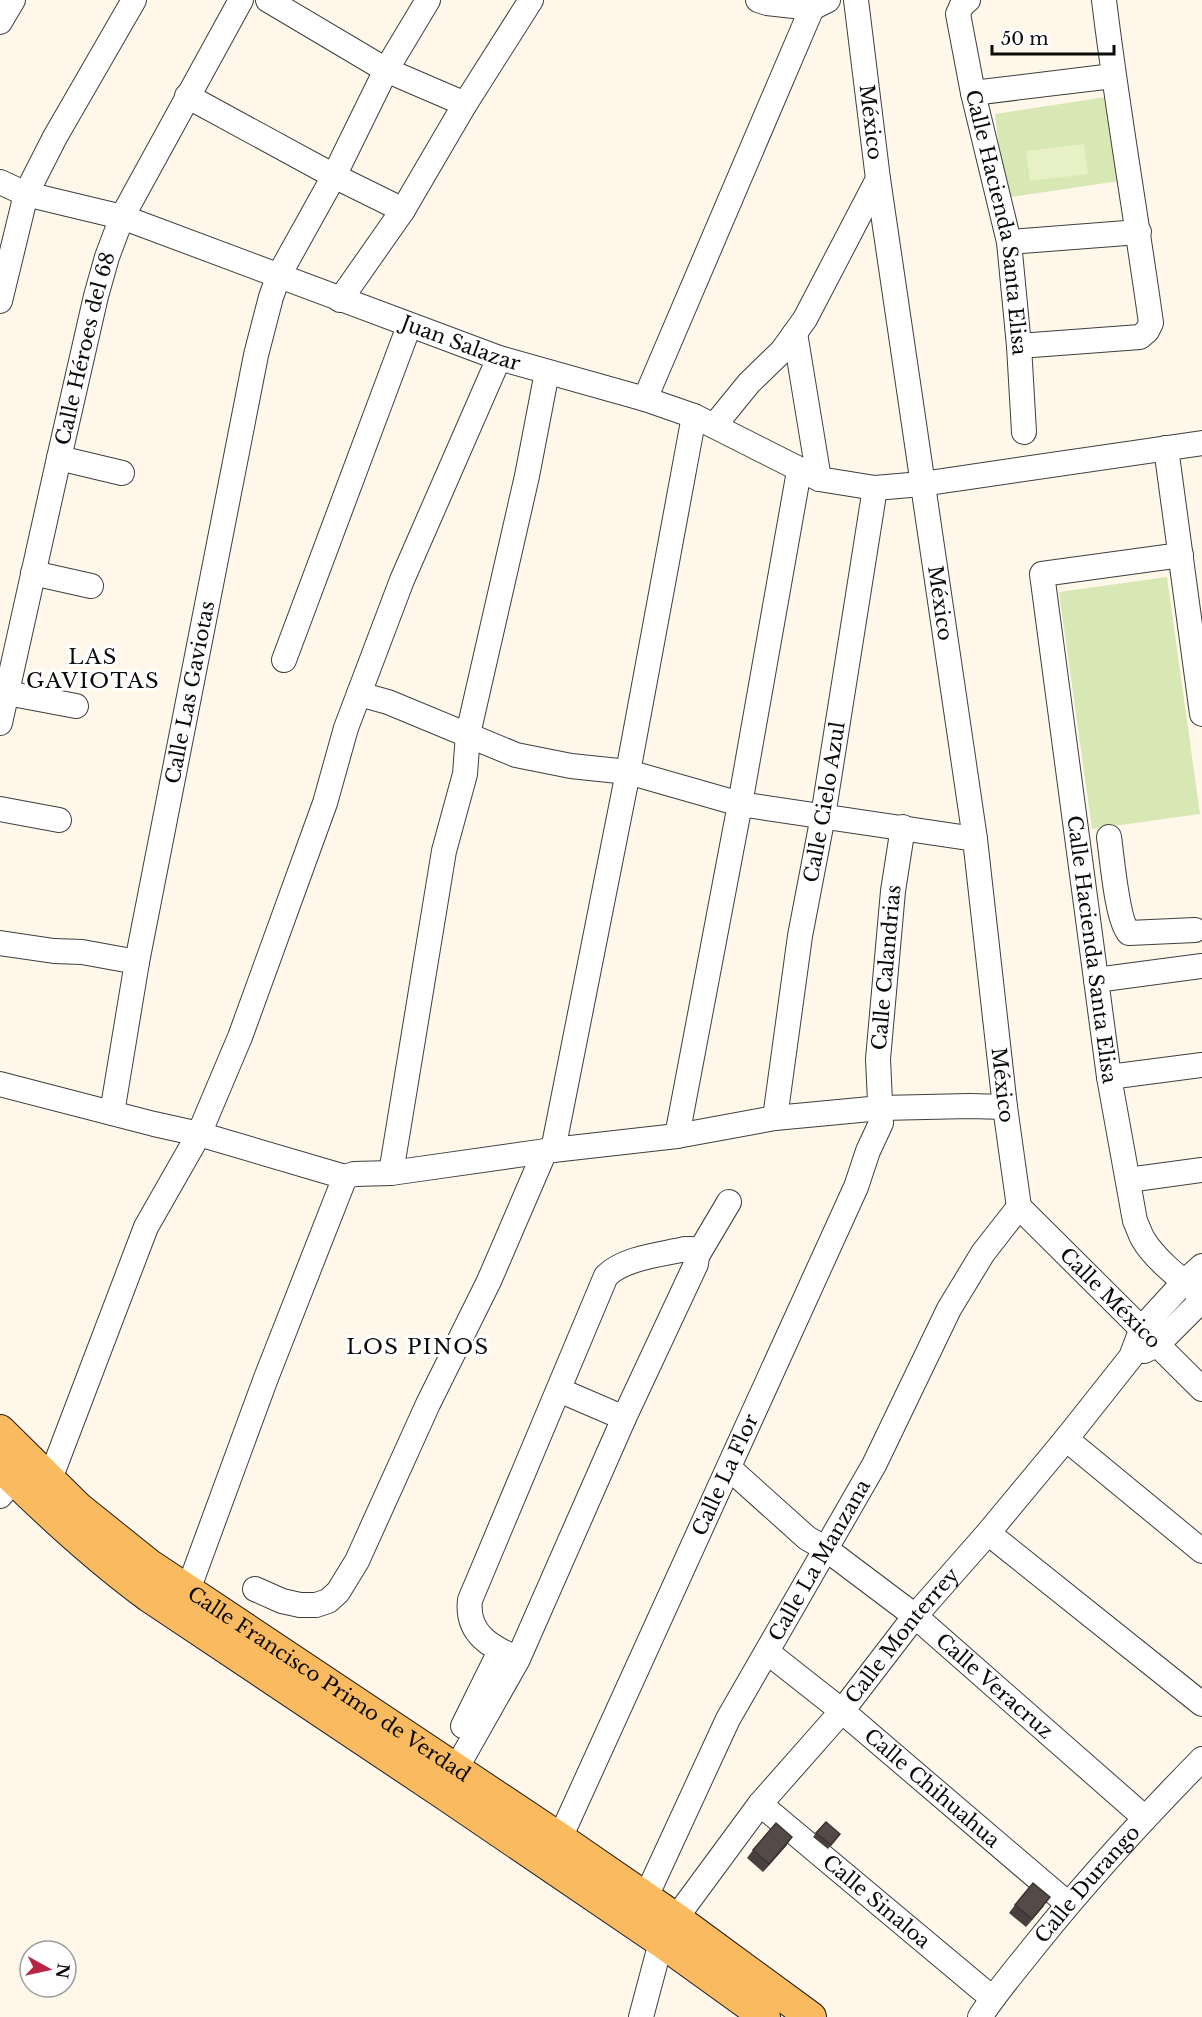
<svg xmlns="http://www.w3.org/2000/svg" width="1202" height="2017" font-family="'Libre Baskerville',serif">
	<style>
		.green { fill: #d8e8b4 }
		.pitch { fill: #e8f0c6 }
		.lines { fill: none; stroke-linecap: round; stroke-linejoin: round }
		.minor-casing { stroke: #3e3e3e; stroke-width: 26 }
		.major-casing { stroke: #1c1c1c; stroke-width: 32 }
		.minor { stroke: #fff; stroke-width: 24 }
		.major { stroke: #f9ba60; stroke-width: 30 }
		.wall { fill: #48403e }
		.shaded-wall { fill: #3b3432 }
		.building { fill: #544a48; stroke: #3b3432; stroke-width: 1.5 }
		.labels { text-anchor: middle; stroke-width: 6; stroke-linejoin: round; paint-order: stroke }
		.street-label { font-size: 20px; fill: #0b0b0b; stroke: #fff }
		.neighbourhood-label { font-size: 21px; letter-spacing: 1.5px; fill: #0b0b0b; stroke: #fff }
	</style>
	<rect width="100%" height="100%" fill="#fff7e9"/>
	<path class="green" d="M 1106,97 L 1119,181 L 1005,198 L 995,114 Z
		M 1167,577 L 1200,814 L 1092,829 L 1059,592 Z"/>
	<path class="pitch" d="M 1084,144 L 1088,174 L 1030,181 L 1026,151 Z"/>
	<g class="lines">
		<defs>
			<g id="minor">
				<path d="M 268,0 L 386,70 L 465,104"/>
				<path d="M 758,0 L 767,3 L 812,8 L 828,0"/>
				<path id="s1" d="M 856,0 L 878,179 L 975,839 L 1005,1107 L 1019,1207"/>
				<path id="s2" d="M 968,0 L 962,5 L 958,14 L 973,93 L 1009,242 L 1019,346 L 1024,432"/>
				<path d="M 0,22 L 13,0"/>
				<path d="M 973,93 L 1113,76"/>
				<path d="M 187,96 L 334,176 L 403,210"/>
				<path id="s3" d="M 0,182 L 26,194 L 122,217 L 499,358 L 645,399 L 694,416 L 819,479 L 875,488 L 922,484 L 1202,443"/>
				<path d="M 1009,242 L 1139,232"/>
				<path d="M 340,300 L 403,210 L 465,104 L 531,0"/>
				<path d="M 0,301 L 26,194 L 55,137 L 134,0"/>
				<path d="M 795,333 L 819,479"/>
				<path d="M 1019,346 L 1140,337 L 1147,331 L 1151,323 C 1136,215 1117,108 1104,0"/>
				<path d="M 645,399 L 812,8"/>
				<path d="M 714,426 L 749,383 L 782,351 L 805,319 L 878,179"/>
				<path d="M 1166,448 L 1202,714"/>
				<path d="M 59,458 L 122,473"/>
				<path id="s4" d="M 1181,555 L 1042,574 L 1109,1077 L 1135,1221 C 1138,1227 1140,1234 1143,1239 C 1155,1260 1183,1281 1202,1296"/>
				<path d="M 33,573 L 91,586"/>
				<path d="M 284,660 L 409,326"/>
				<path d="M 7,693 L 76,706"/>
				<path d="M 359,694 L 388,702 L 516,755 L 571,766 L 628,772 L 740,804 L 975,839"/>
				<path id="s5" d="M 0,723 L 59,458 L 96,296 L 107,257 L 122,217 L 241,0"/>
				<path d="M 0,809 L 59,820"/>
				<path d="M 1109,837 C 1112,857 1117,921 1129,933 L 1195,930"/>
				<path d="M 0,943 L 54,951 L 82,952 L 137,962"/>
				<path d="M 1096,980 L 1202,966"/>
				<path d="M 1109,1077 L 1202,1065"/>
				<path d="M 0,1084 L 154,1124 L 199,1134 L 345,1177 L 354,1174 L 391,1173 L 553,1150 L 677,1136 L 775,1118 L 881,1108 L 970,1106 L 1005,1107"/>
				<path id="s6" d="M 112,1113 L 137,962 L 256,355 L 271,297 L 279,275 L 334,176 L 386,70 L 428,0"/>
				<path id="s7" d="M 775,1118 L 800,936 L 823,816 L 875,488"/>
				<path d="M 677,1136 L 740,804 L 799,471"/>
				<path d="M 553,1150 L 628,772 L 694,416"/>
				<path d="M 391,1173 L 444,851 L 465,774 L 468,734 L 527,476 L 547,372"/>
				<path d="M 1128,1180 L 1202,1170"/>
				<path id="s8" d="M 1019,1207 L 1202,1389"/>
				<path d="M 697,1256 L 729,1202"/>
				<path d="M 1144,1351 L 1157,1345 L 1202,1300"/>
				<path d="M 559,1390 L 624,1418"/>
				<path d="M 1066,1439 L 1202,1551"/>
				<path id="s9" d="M 729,1468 L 807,1538 L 826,1549 L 915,1616 L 1145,1818"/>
				<path d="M 50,1479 L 146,1227 L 199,1134 L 240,1037 L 325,803 L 346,728 L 402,580 L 499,358"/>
				<path d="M 0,1496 L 25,1467"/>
				<path d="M 988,1533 L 1202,1704"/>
				<path d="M 255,1589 L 282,1601 L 300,1605 L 316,1605 L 328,1601 L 338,1592 L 357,1561 L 428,1404 L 489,1281 L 545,1151"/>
				<path d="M 188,1590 L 266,1378 L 345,1177"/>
				<path id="s10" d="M 767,1652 L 842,1711 L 1068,1904"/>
				<path d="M 463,1726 L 500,1651"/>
				<path d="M 448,1783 L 518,1659 L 624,1418 L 696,1264 L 697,1256 L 691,1249 L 685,1249 C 659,1255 624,1258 606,1276 L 470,1600 C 466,1634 491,1647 518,1659"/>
				<path id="s11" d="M 760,1804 L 992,1998"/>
				<path id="s12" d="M 560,1838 L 856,1187 L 868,1151 L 881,1123 L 878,1059 L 893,891 L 903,827"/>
				<path id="s13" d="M 638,1914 L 728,1719 L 874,1465 L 949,1309 L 983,1253 L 1019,1207"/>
				<path id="s14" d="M 641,2017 L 661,1942 L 676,1918 L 760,1804 L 842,1711 L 915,1616 L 988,1533 L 1066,1439 L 1131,1357 L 1142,1328 L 1184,1282 L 1202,1266"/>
				<path id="s15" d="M 980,2017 C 997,1991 1017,1968 1036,1944 C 1088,1879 1144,1818 1202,1759"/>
			</g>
			<g id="major">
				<path id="s16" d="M 0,1430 L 78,1507 L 149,1564 L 560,1838 L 676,1918 L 811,2017"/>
				<path d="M 0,1466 C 47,1513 96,1558 149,1597 L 442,1793 L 661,1942 L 765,2017"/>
			</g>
		</defs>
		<use href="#minor" class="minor-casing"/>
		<use href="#major" class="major-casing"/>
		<use href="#minor" class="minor"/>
		<use href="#major" class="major"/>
	</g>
	<path class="wall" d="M 816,1833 L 840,1834 L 828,1849 L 813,1837 Z
		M 792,1837 L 786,1846 L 763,1872 L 747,1858 L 753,1850 Z
		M 1015,1905 L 1044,1906 L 1026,1927 L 1009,1913 Z"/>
	<path class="shaded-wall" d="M 792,1837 L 786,1846 L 763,1872 L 769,1864 Z"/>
	<path class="building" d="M 826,1822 L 840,1834 L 831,1845 L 816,1833 Z
		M 776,1823 L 792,1837 L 769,1864 L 753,1850 Z
		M 1033,1883 L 1050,1897 L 1032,1919 L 1015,1905 Z"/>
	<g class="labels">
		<g class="street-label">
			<text dy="7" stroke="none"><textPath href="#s1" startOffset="123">México</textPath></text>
			<text dy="7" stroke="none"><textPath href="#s2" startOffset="230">Calle Hacienda Santa Elisa</textPath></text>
			<text dy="7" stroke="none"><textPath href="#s3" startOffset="489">Juan Salazar</textPath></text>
			<text dy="7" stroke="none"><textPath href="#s5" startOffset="384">Calle Héroes del 68</textPath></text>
			<text dy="7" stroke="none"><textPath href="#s1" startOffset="609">México</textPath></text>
			<text dy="7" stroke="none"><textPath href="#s6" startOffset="428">Calle Las Gaviotas</textPath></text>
			<text dy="7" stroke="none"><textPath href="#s7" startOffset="320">Calle Cielo Azul</textPath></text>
			<text dy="7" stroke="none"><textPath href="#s4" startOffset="519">Calle Hacienda Santa Elisa</textPath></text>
			<text dy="7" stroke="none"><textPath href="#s12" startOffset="940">Calle Calandrias</textPath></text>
			<text dy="7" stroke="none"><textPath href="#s1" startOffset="1095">México</textPath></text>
			<text dy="7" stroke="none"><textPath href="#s8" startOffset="129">Calle México</textPath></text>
			<text dy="7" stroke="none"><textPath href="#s12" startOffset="399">Calle La Flor</textPath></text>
			<text dy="7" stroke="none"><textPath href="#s13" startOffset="398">Calle La Manzana</textPath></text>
			<text dy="7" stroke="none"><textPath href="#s14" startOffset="468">Calle Monterrey</textPath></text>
			<text dy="7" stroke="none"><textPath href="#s16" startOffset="417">Calle Francisco Primo de Verdad</textPath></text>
			<text dy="7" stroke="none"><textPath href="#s9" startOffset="344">Calle Veracruz</textPath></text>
			<text dy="7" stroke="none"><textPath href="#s10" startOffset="214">Calle Chihuahua</textPath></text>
			<text dy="7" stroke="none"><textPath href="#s15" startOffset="171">Calle Durango</textPath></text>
			<text dy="7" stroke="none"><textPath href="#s11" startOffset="152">Calle Sinaloa</textPath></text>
		</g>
		<g class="neighbourhood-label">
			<text x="93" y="664">LAS<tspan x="93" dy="24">GAVIOTAS</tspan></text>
			<text x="418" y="1354">LOS PINOS</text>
		</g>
	</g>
	<g transform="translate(48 1969) rotate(98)"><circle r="28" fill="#ffffff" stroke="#9d9d9d" stroke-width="1.5"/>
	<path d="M0-4.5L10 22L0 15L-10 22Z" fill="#ba2444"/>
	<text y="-9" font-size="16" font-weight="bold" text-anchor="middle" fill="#0b0b0b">N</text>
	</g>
	<path d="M992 45v9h122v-9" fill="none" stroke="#0b0b0b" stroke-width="3"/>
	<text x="1001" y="45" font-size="18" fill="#0b0b0b" stroke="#ffffff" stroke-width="4.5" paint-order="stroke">50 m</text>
</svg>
